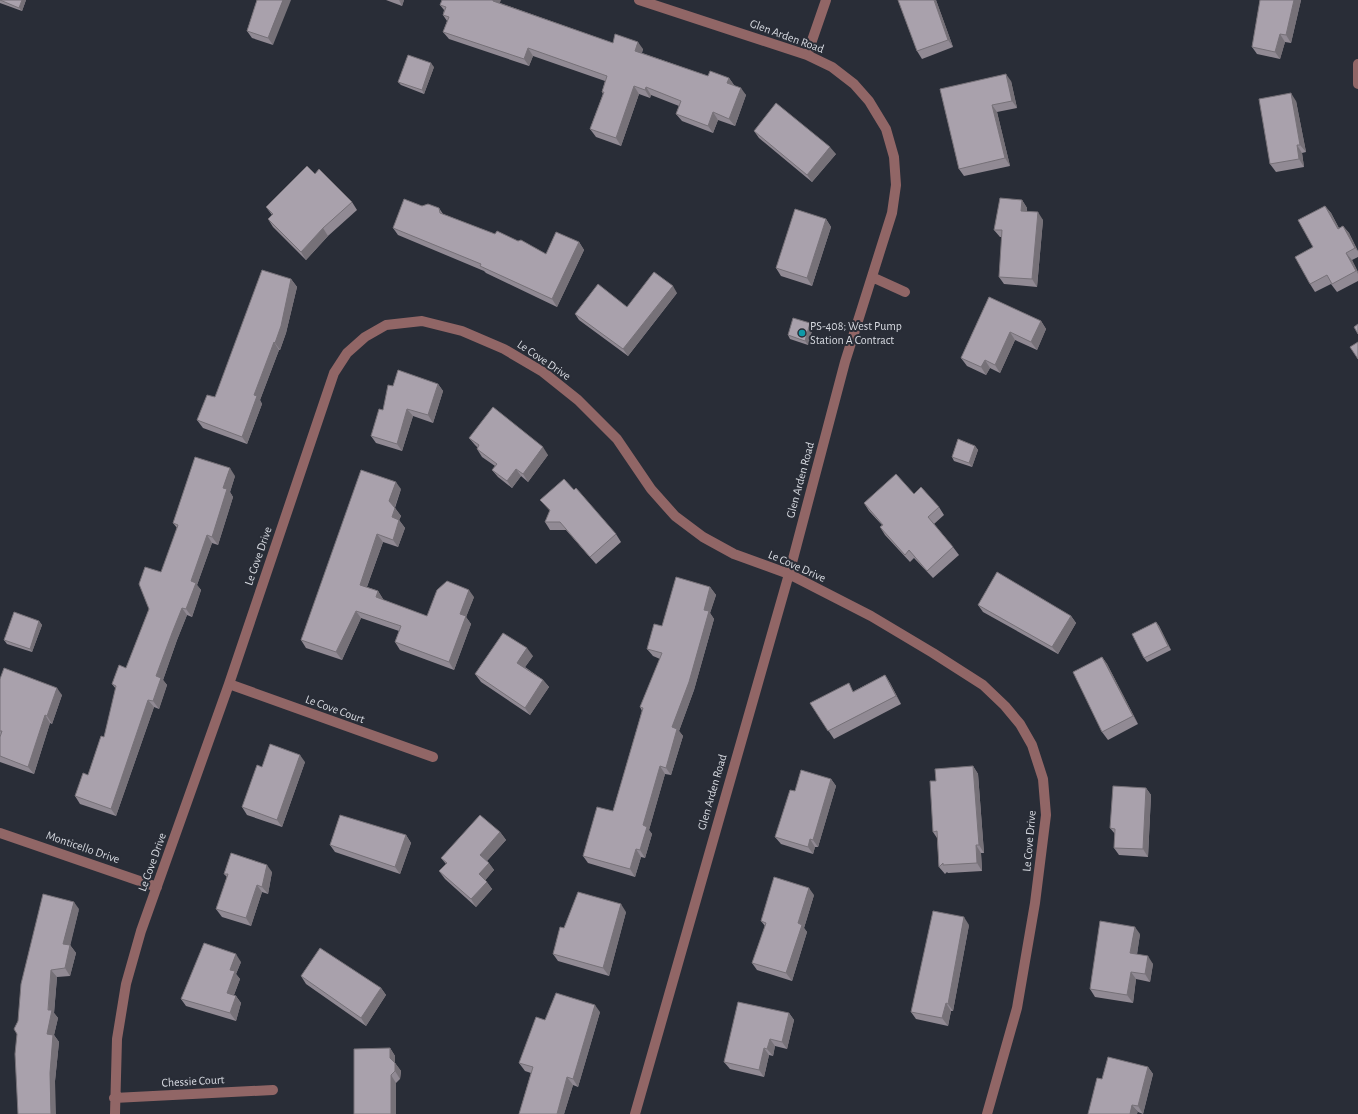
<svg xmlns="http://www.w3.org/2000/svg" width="1358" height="1114" font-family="'Alegreya Sans',sans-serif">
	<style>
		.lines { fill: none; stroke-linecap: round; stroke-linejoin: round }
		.minor { stroke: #916666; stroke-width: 10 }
		.wall { fill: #918a94 }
		.shaded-wall { fill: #767178 }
		.building { fill: #a9a1ac; stroke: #767178 }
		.culture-dot { fill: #0f9aa8; stroke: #292d37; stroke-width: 1.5 }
		.labels { text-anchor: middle; stroke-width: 4; stroke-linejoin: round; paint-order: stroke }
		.street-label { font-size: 12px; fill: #d7dae1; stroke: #292d37 }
		.poi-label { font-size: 12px; fill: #d7dae1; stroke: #292d37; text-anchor: start }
	</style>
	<rect width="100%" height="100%" fill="#292d37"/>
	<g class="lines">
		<path class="minor" d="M 807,55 L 826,0
			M 1358,64 L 1358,84
			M 872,277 L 905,292
			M 229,684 L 433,757
			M 0,833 L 157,887
			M 114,1098 L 273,1090
			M 115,1114 L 117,1039 L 126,984 L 141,931 L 229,684 L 334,373 L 347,353 L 365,337 L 386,325 L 422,321 L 462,331 L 504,349 L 543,372 L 578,400 L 617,439 L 651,489 L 675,516 L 703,537 L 734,554 L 789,574 L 871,616 L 933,653 L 983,685 L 1005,706 L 1020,724 L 1032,745 L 1043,779 L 1046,815 L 1035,903 L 1017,1008 L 987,1114
			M 635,1114 L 789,574 L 845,362 L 892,213 L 896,185 L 894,157 L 886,129 L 869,101 L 854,84 L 832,67 L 807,55 L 639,0"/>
	</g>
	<path class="wall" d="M 0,0 L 26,0 L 22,11 L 0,3 Z
		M 257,0 L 273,45 L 252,38 L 247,31 Z
		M 386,0 L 404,0 L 402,6 Z
		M 442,0 L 500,0 L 500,3 L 613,43 L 643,49 L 642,53 L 708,76 L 729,78 L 734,85 L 746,95 L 735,126 L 718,120 L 713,133 L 682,121 L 676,114 L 679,106 L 651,95 L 650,98 L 639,94 L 621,146 L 596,137 L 590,129 L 603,94 L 602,92 L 605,81 L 533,56 L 529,66 L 449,39 L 443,32 L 447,21 L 443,15 L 444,10 L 440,5 Z
		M 898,0 L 936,0 L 953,47 L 922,59 L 917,51 Z
		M 1260,0 L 1301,0 L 1291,43 L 1285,42 L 1280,59 L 1257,54 L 1252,47 Z
		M 434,67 L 424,94 L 401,85 L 398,82 Z
		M 1011,81 L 1017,108 L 997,112 L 1010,166 L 964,176 L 959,169 L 940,89 Z
		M 1296,101 L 1306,152 L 1302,153 L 1304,167 L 1276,172 L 1270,164 Z
		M 754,131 L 836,154 L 812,182 L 759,138 Z
		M 315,174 L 352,202 L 357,210 L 328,236 L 306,260 L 273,227 L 268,219 L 272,215 L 266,207 Z
		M 1022,200 L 1027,208 L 1027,212 L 1043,220 L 1037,287 L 1004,284 L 999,277 L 1002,237 L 1000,237 L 994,230 Z
		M 422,206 L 439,208 L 443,214 L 546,254 L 579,242 L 584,250 L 557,307 L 486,273 L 484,271 L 398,235 L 393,228 Z
		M 1325,206 L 1331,213 L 1339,228 L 1343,226 L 1349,233 L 1358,251 L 1358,257 L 1352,260 L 1358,272 L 1358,281 L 1337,292 L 1331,284 L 1315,292 L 1310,284 L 1313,247 Z
		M 826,219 L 831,227 L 812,286 L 781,276 L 776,268 Z
		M 291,279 L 297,287 L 286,333 L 280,350 L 279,350 L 260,400 L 262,404 L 247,444 L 203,428 L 197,420 L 215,397 Z
		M 677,293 L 628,356 L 579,320 L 575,314 L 627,307 Z
		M 989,297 L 1041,321 L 1046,329 L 1037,350 L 1015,340 L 1000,373 L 990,368 L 986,375 L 967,366 L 961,358 Z
		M 813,327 L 808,345 L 790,339 L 788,335 Z
		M 438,384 L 443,391 L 433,423 L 413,416 L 402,451 L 376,443 L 371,436 L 383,410 L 393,386 Z
		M 469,438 L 548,455 L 528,482 L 521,476 L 512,488 L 498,477 L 492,470 L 495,466 L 482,457 L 477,449 L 478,448 L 475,445 Z
		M 975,446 L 978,450 L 972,467 L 954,461 L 952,457 Z
		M 235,476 L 230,492 L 233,497 L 218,545 L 212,543 L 197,585 L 201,590 L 192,617 L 187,615 L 177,640 L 163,680 L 167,685 L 159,709 L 154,707 L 116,816 L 80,804 L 75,796 L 88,775 L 104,737 L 116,689 L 112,684 L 126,668 L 149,609 L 177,528 L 173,523 Z
		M 401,489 L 395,508 L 401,516 L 399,520 L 405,528 L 398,547 L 383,542 L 367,587 L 378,591 L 383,599 L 383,600 L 427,616 L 474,597 L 466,617 L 471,624 L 454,670 L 400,650 L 395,642 L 399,631 L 361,618 L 342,660 L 306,648 L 301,640 Z
		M 914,494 L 939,507 L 944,515 L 934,524 L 953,547 L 959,555 L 933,578 L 914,558 L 910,562 L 885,535 L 880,527 L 882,525 L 869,511 L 864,503 Z
		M 540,500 L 616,534 L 621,542 L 596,564 L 566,530 L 550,530 L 545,522 L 550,511 Z
		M 710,587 L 716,595 L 710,613 L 714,619 L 694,690 L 679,731 L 683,736 L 671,775 L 665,774 L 649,830 L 652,834 L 645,858 L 641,857 L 635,877 L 588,863 L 583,856 L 613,811 L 642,711 L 640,707 L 660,659 L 653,656 L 647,649 L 662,626 Z
		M 978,605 L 1071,616 L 1076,623 L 1058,654 L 983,612 Z
		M 39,621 L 42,625 L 32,652 L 7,644 L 4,640 Z
		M 1156,622 L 1159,626 L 1171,650 L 1147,662 L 1144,658 Z
		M 533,656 L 525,667 L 543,680 L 549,687 L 530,715 L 481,682 L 475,674 Z
		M 1102,657 L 1107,664 L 1138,724 L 1108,740 L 1102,732 Z
		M 885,675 L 890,683 L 901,704 L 834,739 L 810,703 L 854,691 Z
		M 0,679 L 62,695 L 52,724 L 50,723 L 34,774 L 0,762 Z
		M 305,762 L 282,827 L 247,815 L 242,807 L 262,767 Z
		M 973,766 L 978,774 L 984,853 L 981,853 L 982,871 L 948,873 L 947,872 L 945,874 L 939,867 L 937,838 L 933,832 L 936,781 Z
		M 831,779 L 836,786 L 818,847 L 815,847 L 813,854 L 781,844 L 775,837 L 795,791 Z
		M 1146,788 L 1151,795 L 1148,857 L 1119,855 L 1114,848 L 1115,834 L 1110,828 Z
		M 500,832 L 506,840 L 487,861 L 494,870 L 485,880 L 492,889 L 476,907 L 445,879 L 439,871 L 446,864 L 441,858 Z
		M 406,835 L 411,843 L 400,874 L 335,852 L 330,845 Z
		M 272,872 L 268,894 L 262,892 L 251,926 L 222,917 L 216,909 L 227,877 L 224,874 Z
		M 814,895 L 804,928 L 807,932 L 792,981 L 757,970 L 752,963 L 765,926 L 761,921 Z
		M 79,909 L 70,945 L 76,953 L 70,976 L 57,977 L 54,1013 L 58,1018 L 54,1035 L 59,1042 L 55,1081 L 17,1034 Z
		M 626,912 L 609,976 L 558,961 L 553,954 L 564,928 Z
		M 969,925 L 953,1011 L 951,1011 L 948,1026 L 916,1019 L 911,1012 Z
		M 1140,934 L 1137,954 L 1153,964 L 1150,982 L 1136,979 L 1133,1003 L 1095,997 L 1090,989 Z
		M 241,962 L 236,974 L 240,979 L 234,995 L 236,996 L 241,1003 L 236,1021 L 186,1006 L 181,999 Z
		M 301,976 L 381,988 L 386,995 L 366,1026 L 306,984 Z
		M 600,1012 L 578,1087 L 573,1085 L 564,1114 L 519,1114 L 531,1073 L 525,1071 L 519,1063 L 545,1020 Z
		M 789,1013 L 794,1020 L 787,1049 L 775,1046 L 773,1056 L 769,1055 L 764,1077 L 730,1069 L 724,1062 Z
		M 390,1048 L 395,1056 L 395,1063 L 401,1071 L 400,1079 L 396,1083 L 354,1114 Z
		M 1148,1067 L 1153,1074 L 1143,1114 L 1138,1112 L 1102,1079 Z"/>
	<path class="shaded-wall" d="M 22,0 L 26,0 L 22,11 L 19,8 Z
		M 283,0 L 291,0 L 273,45 L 268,38 Z
		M 399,0 L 404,0 L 402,6 Z
		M 493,0 L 501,0 L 498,8 L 493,1 Z
		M 934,0 L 936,0 L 953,47 L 948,40 Z
		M 1294,0 L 1301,0 L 1291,43 L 1286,35 Z
		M 1280,34 L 1285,42 L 1280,59 L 1275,52 Z
		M 638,42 L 643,49 L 640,58 L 635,51 Z
		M 528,48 L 533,56 L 529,66 L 524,59 Z
		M 431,63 L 434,67 L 424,94 L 422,90 Z
		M 1006,74 L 1011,81 L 1017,108 L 1012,101 Z
		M 729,78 L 734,85 L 727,83 Z
		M 634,86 L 639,94 L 621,146 L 616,138 Z
		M 646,87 L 651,95 L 650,98 L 645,90 Z
		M 741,88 L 746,95 L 735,126 L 729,119 Z
		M 1291,93 L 1296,101 L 1306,152 L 1300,145 Z
		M 992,105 L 997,112 L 1010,166 L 1005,158 Z
		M 713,112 L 718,120 L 713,133 L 708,126 Z
		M 1297,145 L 1302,153 L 1304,167 L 1299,159 Z
		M 830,147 L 836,154 L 812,182 L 807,175 Z
		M 1022,200 L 1027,208 L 1026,219 L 1021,211 Z
		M 1325,206 L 1331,213 L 1343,237 L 1338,229 Z
		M 1038,212 L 1043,220 L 1037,287 L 1032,279 Z
		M 826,219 L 831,227 L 812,286 L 807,278 Z
		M 1343,226 L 1349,233 L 1358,252 L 1355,248 Z
		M 323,228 L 328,236 L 306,260 L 301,252 Z
		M 579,242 L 584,250 L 557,307 L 552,299 Z
		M 1346,253 L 1352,260 L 1358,272 L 1358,274 Z
		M 291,279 L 297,287 L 286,333 L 280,350 L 275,343 Z
		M 673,286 L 677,293 L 628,356 L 623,349 Z
		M 1041,321 L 1046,329 L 1037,350 L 1031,342 Z
		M 810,323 L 813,327 L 808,345 L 805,341 Z
		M 1010,332 L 1015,340 L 1000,373 L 995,365 Z
		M 274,342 L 279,350 L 260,400 L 262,404 L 247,444 L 242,437 L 254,395 Z
		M 985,360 L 990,368 L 986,375 L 981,367 Z
		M 438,384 L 443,391 L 433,423 L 428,415 Z
		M 407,409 L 413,416 L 402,451 L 397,444 Z
		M 975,446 L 978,450 L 972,467 L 969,463 Z
		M 543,447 L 548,455 L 528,482 L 523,474 Z
		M 230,468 L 235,476 L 230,492 L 233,497 L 218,545 L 212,537 L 223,488 Z
		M 516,469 L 521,476 L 512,488 L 507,481 Z
		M 396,482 L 401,489 L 394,509 L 389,501 Z
		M 395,508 L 401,516 L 397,525 L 392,517 Z
		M 399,520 L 405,528 L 398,547 L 393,540 Z
		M 377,534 L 383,542 L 365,592 L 360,585 Z
		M 207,535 L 212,543 L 197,585 L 201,590 L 192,617 L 186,609 L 191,581 Z
		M 710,587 L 716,595 L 710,613 L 714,619 L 694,690 L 679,731 L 683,736 L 671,775 L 666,768 L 672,727 Z
		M 469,590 L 474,597 L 466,617 L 471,624 L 454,670 L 449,662 L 460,614 Z
		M 378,591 L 383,599 L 381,605 L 376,597 Z
		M 182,608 L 187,615 L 177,640 L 163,680 L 167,685 L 159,709 L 153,701 L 156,676 L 172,633 Z
		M 356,611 L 361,618 L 342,660 L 336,652 Z
		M 1071,616 L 1076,623 L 1058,654 L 1052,647 Z
		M 39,621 L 42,625 L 32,652 L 30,649 Z
		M 1156,622 L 1159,626 L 1171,650 L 1168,646 Z
		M 527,648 L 533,656 L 523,670 L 517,663 Z
		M 1102,657 L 1107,664 L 1138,724 L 1133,716 Z
		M 885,675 L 890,683 L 901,704 L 896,696 Z
		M 543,680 L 549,687 L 530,715 L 525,708 Z
		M 57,688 L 62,695 L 52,724 L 47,716 Z
		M 148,700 L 154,707 L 116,816 L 111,809 Z
		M 45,715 L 50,723 L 34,774 L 28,767 Z
		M 300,755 L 305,762 L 282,827 L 277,820 Z
		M 660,766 L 665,774 L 649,830 L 652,834 L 645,858 L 640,850 L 643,825 Z
		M 973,766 L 978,774 L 984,853 L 979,845 Z
		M 831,779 L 836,786 L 818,847 L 813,840 Z
		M 1146,788 L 1151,795 L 1148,857 L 1143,849 Z
		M 500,832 L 506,840 L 485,863 L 480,855 Z
		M 406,835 L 411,843 L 400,874 L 395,867 Z
		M 810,839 L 815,847 L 813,854 L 808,847 Z
		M 976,845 L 981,853 L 982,871 L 977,863 Z
		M 636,849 L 641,857 L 635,877 L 630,869 Z
		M 489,863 L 494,870 L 484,882 L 479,874 Z
		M 267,865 L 272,872 L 268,894 L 262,887 Z
		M 487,882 L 492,889 L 476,907 L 471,899 Z
		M 257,885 L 262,892 L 251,926 L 246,918 Z
		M 809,888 L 814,895 L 804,928 L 807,932 L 792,981 L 786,973 L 798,923 Z
		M 74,902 L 79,909 L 69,951 L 63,944 Z
		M 621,904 L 626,912 L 609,976 L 603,968 Z
		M 964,917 L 969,925 L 953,1011 L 948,1004 Z
		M 1135,927 L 1140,934 L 1136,961 L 1130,953 Z
		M 70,945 L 76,953 L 70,976 L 65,968 Z
		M 236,954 L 241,962 L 236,974 L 240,979 L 232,1000 L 227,993 L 230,970 Z
		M 1148,956 L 1153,964 L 1150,982 L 1145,974 Z
		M 51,970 L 57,977 L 54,1013 L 58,1018 L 54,1035 L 59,1042 L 55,1081 L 56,1114 L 51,1114 L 50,1073 L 47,1034 Z
		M 1131,972 L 1136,979 L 1133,1003 L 1127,995 Z
		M 381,988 L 386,995 L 366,1026 L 361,1018 Z
		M 236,996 L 241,1003 L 236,1021 L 230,1013 Z
		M 946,1003 L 951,1011 L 948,1026 L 942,1018 Z
		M 595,1005 L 600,1012 L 578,1087 L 573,1079 Z
		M 789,1013 L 794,1020 L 787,1049 L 782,1042 Z
		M 770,1039 L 775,1046 L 773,1056 L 767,1049 Z
		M 390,1048 L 395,1056 L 395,1063 L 401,1071 L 400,1079 L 395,1071 L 390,1058 Z
		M 764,1048 L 769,1055 L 764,1077 L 759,1070 Z
		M 1148,1067 L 1153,1074 L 1143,1114 L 1138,1106 Z
		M 391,1075 L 396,1083 L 396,1114 L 391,1114 Z
		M 567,1077 L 573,1085 L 564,1114 L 557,1114 Z
		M 1132,1105 L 1138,1112 L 1137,1114 L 1130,1114 Z"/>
	<path class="building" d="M 0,0 L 22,0 L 19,8 Z
		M 257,0 L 283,0 L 268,38 L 247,31 Z
		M 442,0 L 493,0 L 493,1 L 613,43 L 615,34 L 638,42 L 635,51 L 708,76 L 710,71 L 729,78 L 727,83 L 741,88 L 729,119 L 713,112 L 708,126 L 676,114 L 681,101 L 646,87 L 645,90 L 634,86 L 616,138 L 590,129 L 604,92 L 602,92 L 607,76 L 528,48 L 524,59 L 443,32 L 449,17 L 443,15 L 446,7 L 440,5 Z
		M 898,0 L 934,0 L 948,40 L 917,51 Z
		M 1260,0 L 1294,0 L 1286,35 L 1280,34 L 1275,52 L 1252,47 Z
		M 408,55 L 431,63 L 422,90 L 398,82 Z
		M 1006,74 L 1012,101 L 992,105 L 1005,158 L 959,169 L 940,89 Z
		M 1291,93 L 1300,145 L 1297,145 L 1299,159 L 1270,164 L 1259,99 Z
		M 776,103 L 830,147 L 807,175 L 754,131 Z
		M 307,166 L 315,174 L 319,169 L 352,202 L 323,228 L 301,252 L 268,219 L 273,214 L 266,207 Z
		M 1000,198 L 1022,200 L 1021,211 L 1038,212 L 1032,279 L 999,277 L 1002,230 L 994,230 Z
		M 404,199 L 422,206 L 428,204 L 439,208 L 440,213 L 495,234 L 497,231 L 518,241 L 521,240 L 546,254 L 556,232 L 579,242 L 552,299 L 480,266 L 481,264 L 393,228 Z
		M 1325,206 L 1338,229 L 1343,226 L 1355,248 L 1346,253 L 1356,271 L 1332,284 L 1327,275 L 1310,284 L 1295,257 L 1313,247 L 1298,220 Z
		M 795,209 L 826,219 L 807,278 L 776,268 Z
		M 262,270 L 291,279 L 281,326 L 275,343 L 274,342 L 254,395 L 257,396 L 242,437 L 197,420 L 207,395 L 215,397 Z
		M 654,272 L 673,286 L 623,349 L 575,314 L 598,284 L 627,307 Z
		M 989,297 L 1041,321 L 1031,342 L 1010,332 L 995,365 L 985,360 L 981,367 L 961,358 Z
		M 793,318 L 810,323 L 805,341 L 788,335 Z
		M 1358,324 L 1358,334 L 1354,327 Z
		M 1358,342 L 1358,359 L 1350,347 Z
		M 398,370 L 438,384 L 428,415 L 407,409 L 397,444 L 371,436 L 379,409 L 383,410 L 388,385 L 393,386 Z
		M 493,407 L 543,447 L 523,474 L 516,469 L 507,481 L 492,470 L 497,464 L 477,449 L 479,445 L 469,438 Z
		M 958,439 L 975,446 L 969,463 L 952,457 Z
		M 195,457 L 230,468 L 223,488 L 227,489 L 212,537 L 207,535 L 191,581 L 196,583 L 186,609 L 182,608 L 172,633 L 156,676 L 161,678 L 153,701 L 148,700 L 111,809 L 75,796 L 83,773 L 88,775 L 101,736 L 104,737 L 116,686 L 112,684 L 119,665 L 126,668 L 149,609 L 139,584 L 145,567 L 161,572 L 178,525 L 173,523 Z
		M 361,470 L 396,482 L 389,501 L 395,508 L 392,517 L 399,520 L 393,540 L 377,534 L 360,585 L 378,591 L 376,597 L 427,616 L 437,590 L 447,581 L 469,590 L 460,614 L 466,616 L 449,662 L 395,642 L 401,626 L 356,611 L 336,652 L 301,640 Z
		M 896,474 L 914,494 L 921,487 L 939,507 L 928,517 L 953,547 L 927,571 L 909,550 L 905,555 L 880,527 L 883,525 L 864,503 Z
		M 564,479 L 574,490 L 576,488 L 616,534 L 590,557 L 560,522 L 545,522 L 550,510 L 540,500 Z
		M 997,572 L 1071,616 L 1052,647 L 978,605 Z
		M 676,577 L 710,587 L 704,610 L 709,611 L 689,682 L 672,727 L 677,729 L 666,768 L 660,766 L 643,825 L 647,827 L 640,850 L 636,849 L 630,869 L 583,856 L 597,807 L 613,811 L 643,708 L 640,707 L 662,653 L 647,649 L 654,624 L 662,626 Z
		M 14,612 L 39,621 L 30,649 L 4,640 Z
		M 1156,622 L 1168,646 L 1144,658 L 1132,634 Z
		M 503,633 L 527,648 L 517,663 L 543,680 L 525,708 L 475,674 Z
		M 1102,657 L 1133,716 L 1102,732 L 1073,672 Z
		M 4,668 L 57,688 L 47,716 L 45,715 L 28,767 L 0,756 L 0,737 L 2,731 L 0,731 L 0,679 Z
		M 885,675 L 896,696 L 828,731 L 810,703 L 849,683 L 853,692 Z
		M 270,744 L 300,755 L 277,820 L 242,807 L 257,765 L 262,767 Z
		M 973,766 L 979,845 L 976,845 L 977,863 L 943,865 L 943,863 L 939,867 L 937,831 L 933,832 L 930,781 L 936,781 L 935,769 Z
		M 801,770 L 831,779 L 813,840 L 810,839 L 808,847 L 775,837 L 790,790 L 795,791 Z
		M 1113,786 L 1146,788 L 1143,849 L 1114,848 L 1115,829 L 1110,828 Z
		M 340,815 L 406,835 L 395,867 L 330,845 Z
		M 480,815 L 500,832 L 480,855 L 489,863 L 479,874 L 487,882 L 471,899 L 439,871 L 447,863 L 441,858 Z
		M 231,853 L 267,865 L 262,887 L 257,885 L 246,918 L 216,909 L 228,874 L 224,874 Z
		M 774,877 L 809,888 L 798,923 L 802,925 L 786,973 L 752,963 L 766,923 L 761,921 Z
		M 578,892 L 621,904 L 603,968 L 553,954 L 560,927 L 564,928 Z
		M 43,894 L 74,902 L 63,944 L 70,945 L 65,968 L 51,970 L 48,1010 L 52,1010 L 47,1034 L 53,1035 L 50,1073 L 51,1114 L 18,1114 L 15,1054 L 17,1034 L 14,1029 L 18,1021 L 21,984 Z
		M 933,911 L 964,917 L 948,1004 L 946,1003 L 942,1018 L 911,1012 Z
		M 1100,921 L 1135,927 L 1130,953 L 1148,956 L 1145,974 L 1131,972 L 1127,995 L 1090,989 Z
		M 204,943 L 236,954 L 230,970 L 235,971 L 227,993 L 236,996 L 230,1013 L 181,999 Z
		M 320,948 L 381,988 L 361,1018 L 301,976 Z
		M 556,993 L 595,1005 L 573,1079 L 567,1077 L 557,1114 L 519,1114 L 533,1067 L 519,1063 L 536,1017 L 545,1020 Z
		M 738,1002 L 789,1013 L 782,1042 L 770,1039 L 767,1049 L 764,1048 L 759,1070 L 724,1062 Z
		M 390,1048 L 390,1058 L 395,1063 L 395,1071 L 391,1075 L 391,1114 L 354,1114 L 354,1049 Z
		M 1108,1057 L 1148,1067 L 1138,1106 L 1132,1105 L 1130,1114 L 1088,1114 L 1097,1078 L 1102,1079 Z"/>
	<circle class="culture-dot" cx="802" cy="333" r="4"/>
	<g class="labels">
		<g class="street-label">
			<text transform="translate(787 36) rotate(20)" y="4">Glen Arden Road</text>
			<text transform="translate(544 360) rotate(34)" y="4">Le Cove Drive</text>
			<text transform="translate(800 480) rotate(-75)" y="4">Glen Arden Road</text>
			<text transform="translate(258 556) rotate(-71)" y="4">Le Cove Drive</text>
			<text transform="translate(797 566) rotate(24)" y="4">Le Cove Drive</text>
			<text transform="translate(335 709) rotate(20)" y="4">Le Cove Court</text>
			<text transform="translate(712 792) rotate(-74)" y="4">Glen Arden Road</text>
			<text transform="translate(1029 841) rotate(-85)" y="4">Le Cove Drive</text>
			<text transform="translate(83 847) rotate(19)" y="4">Monticello Drive</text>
			<text transform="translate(152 862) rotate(-70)" y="4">Le Cove Drive</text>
			<text transform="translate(193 1081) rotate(-3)" y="4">Chessie Court</text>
		</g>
		<g class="poi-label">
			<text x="810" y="330">PS-408; West Pump<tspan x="810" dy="14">Station A Contract</tspan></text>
		</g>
	</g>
</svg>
